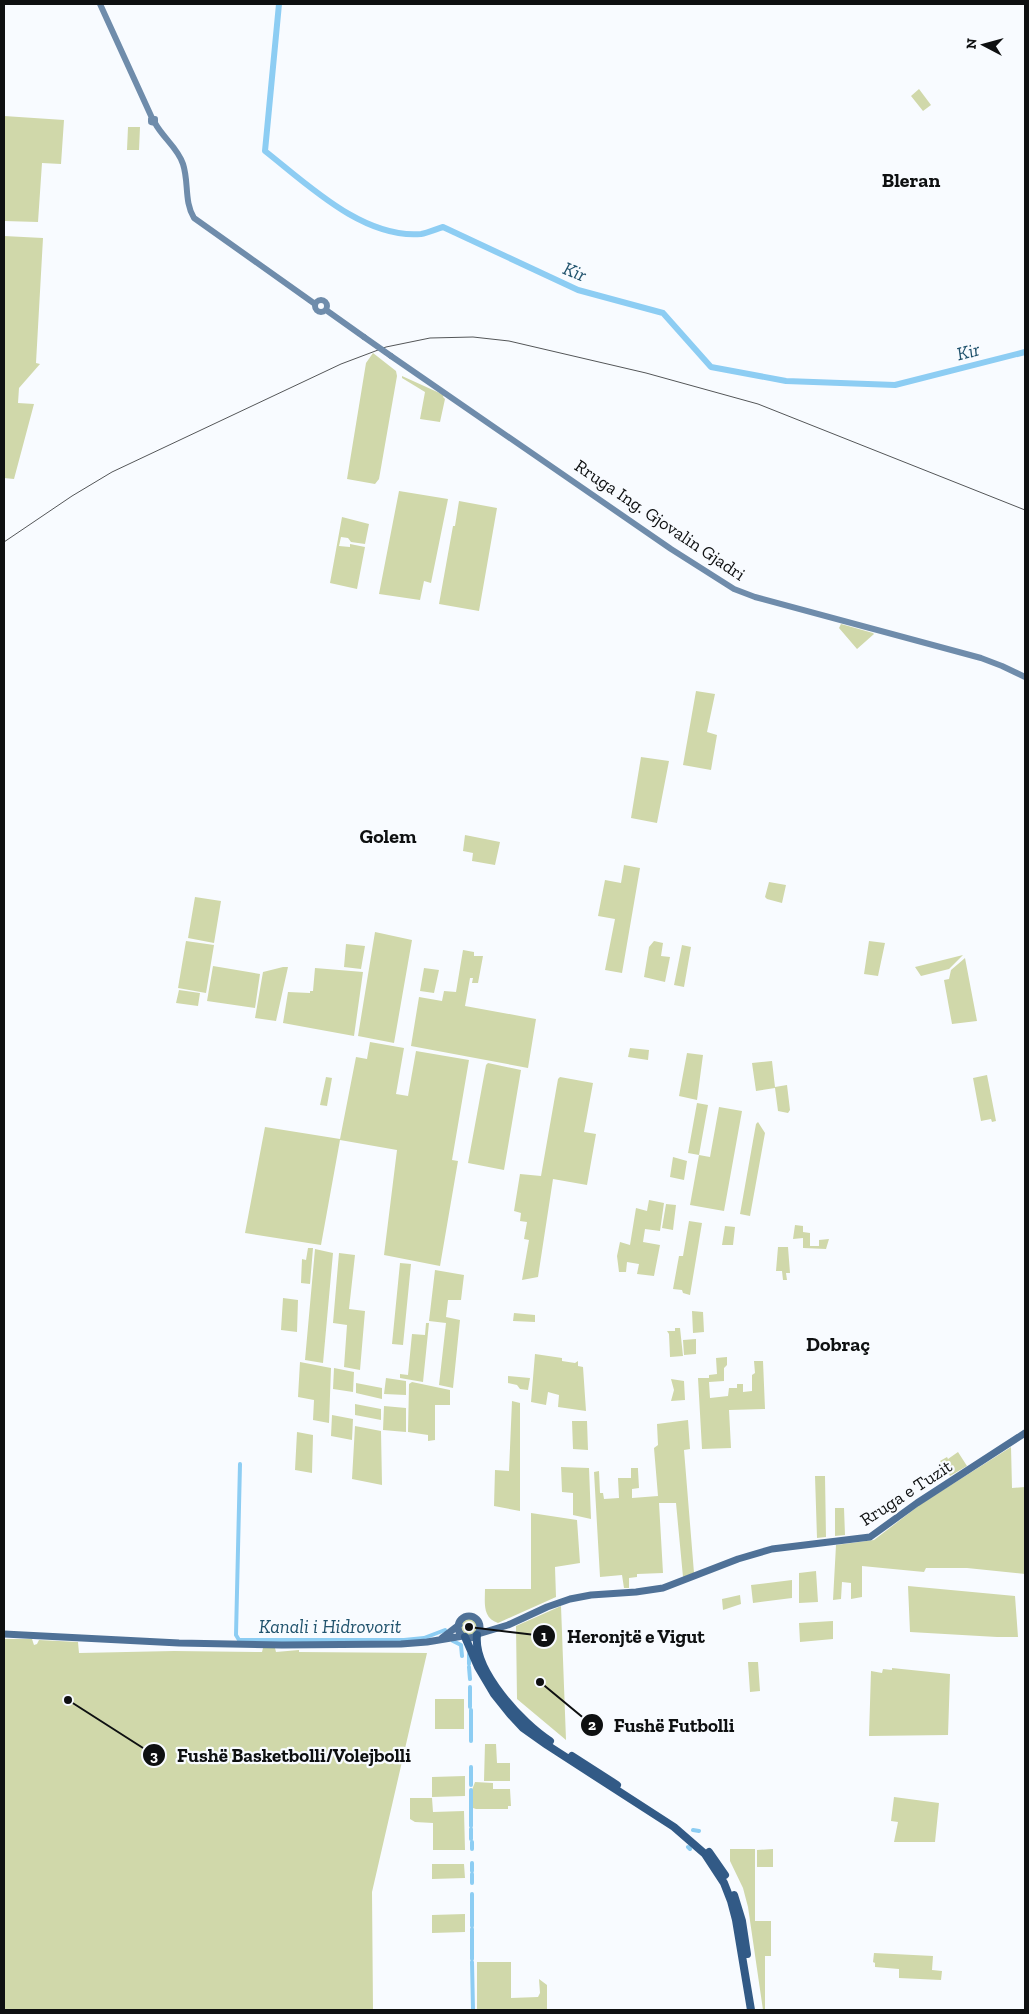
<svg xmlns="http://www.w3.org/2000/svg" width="1029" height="2014" font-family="'Zilla Slab',serif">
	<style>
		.green { fill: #d0d8aa }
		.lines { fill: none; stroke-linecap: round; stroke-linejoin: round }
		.canal { stroke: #8dcdf3; stroke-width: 4 }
		.river { stroke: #8dcdf3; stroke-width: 6 }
		.secondary { stroke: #6f8cab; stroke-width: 6 }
		.primary { stroke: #4f7197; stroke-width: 7 }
		.highway { stroke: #325a86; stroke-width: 8 }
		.rail { stroke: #545658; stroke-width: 1 }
		.secondary-bridge { stroke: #6f8cab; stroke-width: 6 }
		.labels { text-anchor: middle; stroke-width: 4.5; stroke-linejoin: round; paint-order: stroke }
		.street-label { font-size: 18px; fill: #0e1011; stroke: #f8fbff }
		.water-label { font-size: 19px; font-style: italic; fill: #21536d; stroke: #f8fbff }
		.quarter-label { font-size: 20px; font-weight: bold; fill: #0e1011; stroke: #f8fbff }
		.leader { fill: none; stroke: #0e1011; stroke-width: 2 }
		.callout-dot { fill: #0e1011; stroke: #f8fbff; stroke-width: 2 }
		.mark-label { font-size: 15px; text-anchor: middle; font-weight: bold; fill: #fff }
		.callout-label { font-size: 19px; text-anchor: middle; font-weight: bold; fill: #0e1011; stroke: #f8fbff; stroke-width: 4.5; stroke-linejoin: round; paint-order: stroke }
	</style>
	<rect width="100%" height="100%" fill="#f8fbff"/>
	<path class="green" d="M 919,89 L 931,105 L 923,111 L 911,96 Z
		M 4,116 L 64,120 L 61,164 L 42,163 L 38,222 L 4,221 Z
		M 128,127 L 140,127 L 139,150 L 127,150 Z
		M 4,236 L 43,238 L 36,363 L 40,364 L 19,388 L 18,403 L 34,404 L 14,479 L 4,478 Z
		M 373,353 L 396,371 L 397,376 L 379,479 L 375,484 L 347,479 L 366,363 Z
		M 402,376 L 444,395 L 443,397 L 445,399 L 440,422 L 420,419 L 425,392 L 402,378 Z
		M 399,491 L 448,499 L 431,583 L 424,581 L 420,600 L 379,594 Z
		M 459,501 L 497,508 L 479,611 L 439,604 L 453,526 L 455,526 Z
		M 342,517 L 369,524 L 365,544 L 351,542 L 348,538 L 341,537 L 339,546 L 350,547 L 350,544 L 365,547 L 357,589 L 330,583 Z
		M 841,624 L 873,633 L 874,634 L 857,649 L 839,628 Z
		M 696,691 L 715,694 L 707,732 L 717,735 L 711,770 L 683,765 Z
		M 641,757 L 669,761 L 657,823 L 631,818 Z
		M 465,835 L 500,842 L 495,865 L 472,861 L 473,853 L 463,851 Z
		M 624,865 L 640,868 L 622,973 L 605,970 L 615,919 L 598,916 L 605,880 L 621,883 Z
		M 769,882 L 786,885 L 782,903 L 767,899 L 765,897 Z
		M 195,897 L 221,901 L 214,943 L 188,938 Z
		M 375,932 L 412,940 L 394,1043 L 358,1036 Z
		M 186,941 L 214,945 L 206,993 L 178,988 Z
		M 654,941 L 663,943 L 661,956 L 670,957 L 665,982 L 644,977 L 649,947 Z
		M 869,941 L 885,943 L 878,976 L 864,974 Z
		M 346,944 L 365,946 L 361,969 L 344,967 Z
		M 682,945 L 691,947 L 684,987 L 674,985 Z
		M 463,950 L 474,952 L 474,956 L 483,956 L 478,983 L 472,983 L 473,978 L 470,978 L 465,1006 L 536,1019 L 528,1068 L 411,1046 L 419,997 L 442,1001 L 444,991 L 456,992 Z
		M 963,955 L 949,969 L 921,976 L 915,967 Z
		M 965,958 L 977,1021 L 952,1024 L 944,980 L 949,979 L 951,970 Z
		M 213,966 L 260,974 L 255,1008 L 207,1001 Z
		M 283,967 L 288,967 L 276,1021 L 255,1018 L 263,972 Z
		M 315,968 L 363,972 L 354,1036 L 283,1023 L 288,992 L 310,993 L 310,991 L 313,991 Z
		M 424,968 L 439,970 L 434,993 L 420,991 Z
		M 179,990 L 200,993 L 198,1006 L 176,1003 Z
		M 370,1042 L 404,1048 L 396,1094 L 408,1096 L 416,1051 L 469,1060 L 452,1160 L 458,1161 L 440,1266 L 384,1255 L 397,1150 L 340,1140 L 321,1245 L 245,1233 L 265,1127 L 340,1139 L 356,1057 L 367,1059 Z
		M 630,1048 L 649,1050 L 648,1060 L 628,1057 Z
		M 687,1053 L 703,1055 L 697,1100 L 679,1096 Z
		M 772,1061 L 775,1087 L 787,1085 L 790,1110 L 788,1113 L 778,1111 L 775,1088 L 756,1091 L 752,1063 Z
		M 488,1063 L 521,1070 L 504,1170 L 468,1163 L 486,1065 Z
		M 987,1075 L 996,1121 L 992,1122 L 991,1119 L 981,1121 L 973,1078 Z
		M 326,1077 L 332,1078 L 327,1106 L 320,1105 Z
		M 560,1077 L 593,1083 L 584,1132 L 596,1134 L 587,1185 L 553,1179 L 538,1277 L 522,1280 L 529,1240 L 524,1239 L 527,1222 L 520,1221 L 521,1213 L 514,1211 L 520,1174 L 541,1176 L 558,1079 Z
		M 697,1103 L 708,1105 L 699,1155 L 710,1157 L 719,1107 L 742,1111 L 724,1211 L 690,1205 L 699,1155 L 688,1153 Z
		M 758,1122 L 765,1133 L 750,1216 L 740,1214 L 756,1124 Z
		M 673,1157 L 687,1161 L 684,1180 L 670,1177 Z
		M 649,1200 L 664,1203 L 660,1231 L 645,1229 L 643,1242 L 660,1245 L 654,1276 L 637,1274 L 639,1264 L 627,1262 L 626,1272 L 619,1272 L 617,1256 L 620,1242 L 630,1245 L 636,1208 L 647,1211 Z
		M 666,1204 L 676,1205 L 673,1230 L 662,1228 Z
		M 689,1221 L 702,1223 L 690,1295 L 683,1293 L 682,1290 L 673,1289 L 679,1256 L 683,1256 Z
		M 795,1225 L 803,1226 L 803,1232 L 810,1233 L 810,1246 L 819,1246 L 819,1240 L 829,1239 L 826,1249 L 803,1248 L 803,1238 L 793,1239 Z
		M 725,1226 L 735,1227 L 733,1245 L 722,1245 Z
		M 778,1247 L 788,1247 L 790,1273 L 786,1273 L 787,1280 L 783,1280 L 782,1271 L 776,1271 Z
		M 308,1248 L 313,1248 L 310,1284 L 301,1283 L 302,1259 L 306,1260 Z
		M 315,1249 L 333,1253 L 323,1363 L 305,1360 Z
		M 339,1253 L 355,1255 L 349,1309 L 365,1311 L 360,1370 L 344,1367 L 347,1325 L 333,1323 Z
		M 400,1263 L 411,1264 L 403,1345 L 392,1344 Z
		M 435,1270 L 464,1275 L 461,1300 L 448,1300 L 446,1317 L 460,1320 L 453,1388 L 439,1385 L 446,1323 L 429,1321 Z
		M 283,1298 L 298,1300 L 297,1332 L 281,1330 Z
		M 692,1311 L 703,1312 L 704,1332 L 693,1333 Z
		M 514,1313 L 535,1315 L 535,1322 L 513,1321 Z
		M 426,1323 L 429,1323 L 423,1382 L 400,1378 L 400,1374 L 408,1375 L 412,1334 L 425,1335 Z
		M 675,1328 L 680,1328 L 683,1356 L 670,1357 L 669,1334 L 667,1331 L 675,1331 Z
		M 696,1339 L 696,1354 L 684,1355 L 683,1340 Z
		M 535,1354 L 562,1358 L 562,1361 L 575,1363 L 578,1361 L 578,1366 L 583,1367 L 586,1411 L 558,1407 L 559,1395 L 548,1392 L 546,1405 L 531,1402 Z
		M 727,1357 L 727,1365 L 724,1368 L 724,1381 L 709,1382 L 710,1398 L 728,1396 L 729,1388 L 737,1388 L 737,1384 L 743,1384 L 743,1392 L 752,1391 L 752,1375 L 755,1373 L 754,1361 L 763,1361 L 765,1409 L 729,1410 L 731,1448 L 702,1449 L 698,1378 L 709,1378 L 709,1375 L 717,1374 L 716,1358 Z
		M 300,1362 L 331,1368 L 329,1423 L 313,1420 L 314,1400 L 298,1397 Z
		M 334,1368 L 354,1372 L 353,1392 L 333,1389 Z
		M 508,1376 L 530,1378 L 528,1390 L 520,1389 L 517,1385 L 508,1383 Z
		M 386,1378 L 406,1381 L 406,1395 L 384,1394 Z
		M 671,1379 L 684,1381 L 685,1400 L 671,1401 L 674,1390 Z
		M 412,1382 L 450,1390 L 450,1405 L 435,1405 L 435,1440 L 428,1441 L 428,1435 L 408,1432 L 409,1384 Z
		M 356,1383 L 382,1388 L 382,1399 L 356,1393 Z
		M 512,1401 L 520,1403 L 520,1511 L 494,1506 L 495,1470 L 509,1471 Z
		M 355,1404 L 381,1409 L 381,1420 L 355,1415 Z
		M 384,1406 L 406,1408 L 406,1432 L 383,1430 Z
		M 332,1415 L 353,1419 L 352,1440 L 331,1436 Z
		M 688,1420 L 690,1449 L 684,1450 L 694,1573 L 683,1577 L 676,1503 L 659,1503 L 663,1573 L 637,1574 L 637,1577 L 629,1578 L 629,1588 L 624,1588 L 622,1575 L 600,1577 L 594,1472 L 599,1471 L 600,1493 L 603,1493 L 604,1499 L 619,1498 L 618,1478 L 631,1478 L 631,1468 L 638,1468 L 638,1470 L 639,1488 L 632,1489 L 632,1498 L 658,1496 L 654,1448 L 658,1445 L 657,1424 Z
		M 572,1421 L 587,1421 L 588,1450 L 573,1449 Z
		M 355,1426 L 381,1431 L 382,1485 L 352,1479 Z
		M 297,1432 L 313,1435 L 312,1473 L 295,1470 Z
		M 1011,1447 L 1012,1488 L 1025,1487 L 1025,1574 L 967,1568 L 926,1568 L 924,1572 L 862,1566 L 862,1597 L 851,1599 L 851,1583 L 842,1582 L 841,1599 L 833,1600 L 836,1545 L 874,1540 L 921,1504 Z
		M 958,1452 L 967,1466 L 950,1476 L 940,1461 L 947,1457 L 948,1459 Z
		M 561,1467 L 589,1468 L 591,1519 L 573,1515 L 573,1493 L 562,1492 Z
		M 815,1476 L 825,1476 L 826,1537 L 817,1538 Z
		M 835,1508 L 844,1508 L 845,1535 L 835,1536 Z
		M 531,1513 L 577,1520 L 580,1563 L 555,1567 L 556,1597 L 498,1623 C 482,1618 485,1602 485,1589 L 531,1589 Z
		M 816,1571 L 818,1602 L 799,1603 L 799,1573 Z
		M 792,1580 L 792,1598 L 753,1603 L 751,1585 Z
		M 908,1586 L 1015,1596 L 1018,1637 L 997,1637 L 910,1632 Z
		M 740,1595 L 741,1604 L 723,1610 L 722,1599 Z
		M 561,1606 L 566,1740 L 517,1699 L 516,1626 Z
		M460 1627a9 9 0 1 1 18 0a9 9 0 1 1-18 0Z
		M 833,1621 L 833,1639 L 800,1642 L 799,1623 Z
		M 4,1639 L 32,1639 L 34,1645 L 37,1644 L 39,1640 L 78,1642 L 79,1653 L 174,1651 L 262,1652 L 263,1648 L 275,1648 L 276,1652 L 299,1650 L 299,1652 L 427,1653 L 372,1892 L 373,2010 L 4,2010 Z
		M 748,1662 L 758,1662 L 760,1691 L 750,1692 Z
		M 892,1668 L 950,1674 L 948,1735 L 869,1736 L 871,1671 L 882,1673 L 883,1669 L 892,1670 Z
		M 435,1699 L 464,1699 L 464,1729 L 435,1729 Z
		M 485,1744 L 496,1744 L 497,1763 L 510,1763 L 510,1781 L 484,1781 Z
		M 465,1776 L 465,1796 L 432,1797 L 432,1777 Z
		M 475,1782 L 493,1783 L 493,1789 L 510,1789 L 511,1806 L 508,1806 L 508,1809 L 476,1809 L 473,1808 L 472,1790 Z
		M 894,1797 L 939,1803 L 935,1842 L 894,1842 L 898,1822 L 891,1821 Z
		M 410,1798 L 432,1798 L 433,1812 L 464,1811 L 465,1850 L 433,1850 L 433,1823 L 415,1822 L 410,1819 Z
		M 730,1849 L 755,1849 L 755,1921 L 771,1921 L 771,1956 L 765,1956 L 765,2010 L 763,2010 L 748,1907 L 743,1888 L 730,1861 Z
		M 773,1849 L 773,1867 L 757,1867 L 757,1850 Z
		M 432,1864 L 464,1864 L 465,1878 L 432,1879 Z
		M 465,1914 L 465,1932 L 432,1933 L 432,1915 Z
		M 874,1953 L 933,1956 L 932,1970 L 942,1971 L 941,1980 L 899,1978 L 899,1969 L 875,1967 L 875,1963 L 873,1962 Z
		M 477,1962 L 511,1962 L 511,1998 L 538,1997 L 540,1993 L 539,1979 L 547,1985 L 547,2010 L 477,2010 Z"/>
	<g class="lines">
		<path class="canal" d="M 240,1464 L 236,1635 L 239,1640 L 404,1640 L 424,1638 L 445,1630
			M 453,1641 L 461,1645 L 462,1656
			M 469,1654 L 469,1664
			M 469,1667 L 470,1679
			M 470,1687 L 470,1707
			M 471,1710 L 471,1741
			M 471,1785 L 471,1767
			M 471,1790 L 471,1826
			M 471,1829 L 471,1839
			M 693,1830 L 699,1831
			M 472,1842 L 472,1849
			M 688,1847 L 690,1849
			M 472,1871 L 472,1863
			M 472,1883 L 472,1874
			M 472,1926 L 472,1894
			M 472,1959 L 472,1929
			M 472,1962 L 473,2010"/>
		<path class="river" d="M 279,4 L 265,151 C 307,184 363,239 421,234 C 428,233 436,229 443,227 L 578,290 L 663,313 L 711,367 L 786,381 L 895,385 L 1025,352"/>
		<path class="secondary" d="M 100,4 L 152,118
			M 155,123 L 151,122 L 151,119 L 155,119 L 155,123 C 163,138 178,148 183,164 C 189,182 184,202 194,218 L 315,304
			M315 306a6 6 0 1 1 12 0a6 6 0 1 1-12 0Z
			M 326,310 L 364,337
			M 391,356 L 671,549 L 734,589 L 755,597 L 981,658 L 1002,666 L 1025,677"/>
		<path class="primary" d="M458 1627a11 11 0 1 1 22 0a11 11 0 1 1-22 0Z
			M 4,1634 L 179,1643 L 282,1645 L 401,1644 L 427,1642 L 463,1636
			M 478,1634 L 508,1625 L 547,1607 L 570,1599 L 591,1595 L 636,1592 L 663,1588 L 738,1559 L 772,1549 L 870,1537 L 917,1503 L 1025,1433
			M 442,1638 L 459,1625"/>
		<path class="highway" d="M 477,1635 C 473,1671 522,1723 550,1741
			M 465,1637 L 478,1667 L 494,1694 L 510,1714 L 523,1728 L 547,1745 L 674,1827 L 705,1854 L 724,1883 L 731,1901 L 736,1920 L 751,2010
			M 572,1756 L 617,1785
			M 709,1852 L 725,1875
			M 734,1895 L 742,1921 L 747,1954"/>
		<path class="rail" d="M 4,542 L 72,496 L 112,472 L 341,364 L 386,347 L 430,338 L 473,337 L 509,341 L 646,373 L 758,404 L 1025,510"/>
		<path class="secondary-bridge" d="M 364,337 L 391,356"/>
	</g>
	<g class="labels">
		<g class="street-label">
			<text transform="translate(660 520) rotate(34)" y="6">Rruga Ing. Gjovalin Gjadri</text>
			<text transform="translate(906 1493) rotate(-33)" y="6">Rruga e Tuzit</text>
		</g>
		<g class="water-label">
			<text transform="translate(575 271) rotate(22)" y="7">Kir</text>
			<text transform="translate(968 351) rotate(-14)" y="7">Kir</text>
			<text x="330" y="1633">Kanali i Hidrovorit</text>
		</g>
		<g class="quarter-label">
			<text x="911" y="187">Bleran</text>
			<text x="388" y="843">Golem</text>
			<text x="838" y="1351">Dobraç</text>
		</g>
	</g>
	<path class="leader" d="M469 1627L544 1636M540 1682L592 1725M68 1700L154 1755"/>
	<g class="callout-dot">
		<circle cx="469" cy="1627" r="5"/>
		<circle cx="540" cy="1682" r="5"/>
		<circle cx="68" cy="1700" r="5"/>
		<circle cx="544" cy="1636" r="12"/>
		<circle cx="592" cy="1725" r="12"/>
		<circle cx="154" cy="1755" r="12"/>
	</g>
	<g class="mark-label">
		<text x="544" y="1641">1</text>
		<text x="592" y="1730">2</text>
		<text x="154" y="1761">3</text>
	</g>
	<g class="callout-label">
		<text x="636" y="1643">Heronjtë e Vigut</text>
		<text x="674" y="1732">Fushë Futbolli</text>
		<text x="294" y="1762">Fushë Basketbolli/Volejbolli</text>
	</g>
	<rect width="1029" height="2014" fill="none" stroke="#0e1011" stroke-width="10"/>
	<g transform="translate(984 45) rotate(276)" stroke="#f8fbff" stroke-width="4" paint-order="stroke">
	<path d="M0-4L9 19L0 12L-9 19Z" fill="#0e1011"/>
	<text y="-8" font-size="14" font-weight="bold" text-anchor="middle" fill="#0e1011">N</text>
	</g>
</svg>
